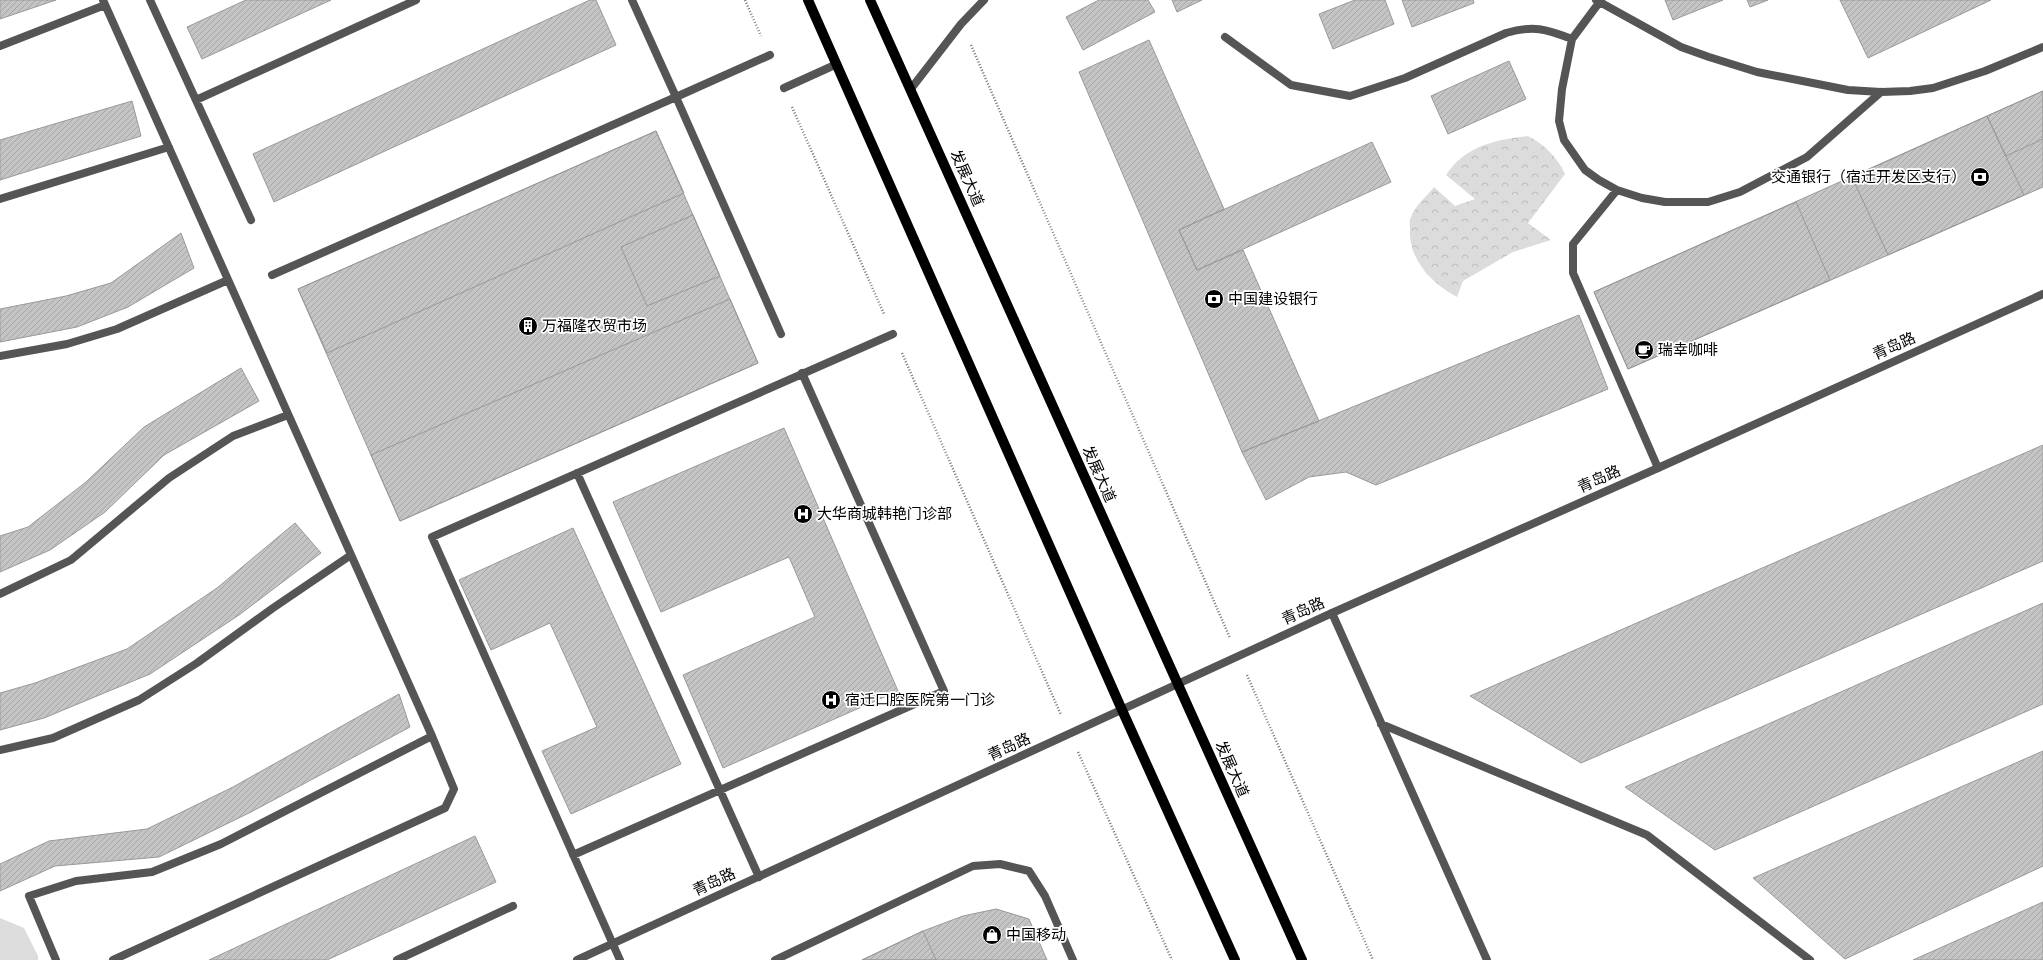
<svg xmlns="http://www.w3.org/2000/svg" width="2043" height="960" font-family="Signika,'Noto Sans SC',sans-serif">
	<style>
		.park { fill: url(#park-crowns) }
		.garden { fill: #dcdcdc }
		.building { fill: url(#building-hatch); stroke: #999 }
		.lines { fill: none; stroke-linecap: round; stroke-linejoin: round }
		.path { stroke: #777; stroke-width: 2.5; stroke-dasharray: 1 2; stroke-linecap: butt }
		.service { stroke: #555; stroke-width: 8 }
		.tertiary { stroke: #555; stroke-width: 8 }
		.primary { stroke: #000; stroke-width: 10 }
		.labels { text-anchor: middle; stroke-width: 3.5; stroke-linejoin: round; paint-order: stroke }
		.poi-label { font-size: 15px; fill: #000; stroke: #fff; text-anchor: start }
		.street-label { font-size: 15px; fill: #000; stroke: #fff }
	</style>
	<defs>
		<pattern id="park-crowns" width="20" height="18" patternUnits="userSpaceOnUse"><rect width="20" height="18" fill="#dcdcdc"/><path d="M2 6a3 3 0 1 1 6 0M12 15a3 3 0 1 1 6 0" fill="none" stroke="#bbb"/></pattern>
		<pattern id="building-hatch" width="6" height="6" patternUnits="userSpaceOnUse"><rect width="6" height="6" fill="#c4c4c4"/><path d="M-1 1l2-2M0 6l6-6M5 7l2-2" fill="none" stroke="#a7a7a7"/></pattern>
	</defs>
	<rect width="100%" height="100%" fill="#fff"/>
	<path class="park" d="M 1528,136 C 1544,144 1558,158 1565,174 L 1528,223 L 1551,240 L 1513,252 L 1463,281 L 1457,297 C 1432,284 1408,259 1410,229 C 1410,225 1409,220 1411,217 C 1415,206 1427,196 1434,187 L 1455,206 L 1475,199 L 1446,175 C 1466,145 1496,140 1528,136 Z"/>
	<path class="garden" d="M 0,918 L 24,928 L 38,956 L 38,960 L 0,960 Z"/>
	<path class="building" d="M 0,0 L 56,0 L 0,19 Z
		M 246,0 L 331,0 L 202,59 L 187,27 Z
		M 590,0 L 596,0 L 616,45 L 274,202 L 253,154 Z
		M 1099,0 L 1148,0 L 1155,12 L 1083,50 L 1066,17 Z
		M 1172,0 L 1202,0 L 1177,12 Z
		M 1355,0 L 1385,0 L 1394,24 L 1333,49 L 1319,14 Z
		M 1402,0 L 1473,0 L 1474,3 L 1412,27 Z
		M 1665,0 L 1723,0 L 1673,20 Z
		M 1747,0 L 1768,0 L 1750,7 Z
		M 1840,0 L 1991,0 L 1868,58 Z
		M 1149,40 L 1224,209 L 1179,230 L 1197,270 L 1243,250 L 1319,421 L 1242,452 L 1079,72 Z
		M 1509,61 L 1526,99 L 1448,134 L 1431,96 Z
		M 2043,91 L 2043,187 L 1628,369 L 1594,292 Z
		M 2043,91 L 2043,139 L 2006,156 L 1987,116 Z
		M 132,101 L 141,136 L 0,180 L 0,140 Z
		M 1987,116 L 2024,195 L 1888,255 L 1852,177 Z
		M 656,131 L 758,363 L 400,521 L 298,289 Z
		M 656,131 L 684,193 L 327,353 L 298,289 Z
		M 1372,142 L 1391,182 L 1197,270 L 1179,230 Z
		M 1796,202 L 1830,280 L 1628,369 L 1594,292 Z
		M 693,215 L 720,276 L 647,306 L 621,247 Z
		M 181,233 L 194,268 L 128,307 L 77,327 L 0,342 L 0,309 L 66,296 L 111,283 Z
		M 730,299 L 758,363 L 400,521 L 371,455 Z
		M 1579,315 L 1608,389 L 1376,485 L 1346,472 L 1309,477 L 1266,500 L 1242,452 Z
		M 241,368 L 259,401 L 164,455 L 105,512 L 50,550 L 0,572 L 0,536 L 28,527 L 86,482 L 144,427 Z
		M 784,428 L 898,691 L 723,768 L 683,675 L 815,617 L 789,557 L 661,612 L 613,502 Z
		M 2043,445 L 2043,561 L 1581,763 L 1470,696 Z
		M 295,523 L 321,553 L 239,615 L 150,674 L 44,718 L 0,730 L 0,693 L 35,683 L 127,649 L 217,588 Z
		M 573,528 L 681,764 L 571,814 L 542,751 L 597,727 L 550,623 L 491,650 L 459,580 Z
		M 2043,603 L 2043,704 L 1715,850 L 1625,787 Z
		M 399,694 L 410,727 L 251,812 L 159,857 L 55,866 L 0,891 L 0,864 L 49,841 L 147,829 L 233,787 Z
		M 2043,751 L 2043,866 L 1845,959 L 1753,878 Z
		M 475,836 L 496,882 L 327,960 L 209,960 Z
		M 2043,902 L 2043,960 L 1913,960 Z
		M 996,909 L 1029,919 L 1047,960 L 862,960 L 923,931 L 963,916 Z
		M 923,931 L 936,960 L 862,960 Z"/>
	<g class="lines">
		<path class="path" d="M 745,0 L 761,36
			M 971,45 L 1230,638
			M 792,107 L 884,314
			M 902,353 L 1061,715
			M 1247,675 L 1373,960
			M 1078,752 L 1172,960"/>
		<path class="service" d="M 103,0 L 432,736 L 454,789 L 445,808 L 113,960
			M 150,0 L 251,220
			M 1596,0 L 1681,47 L 1709,57 L 1757,72 L 1848,90 L 1881,92 L 1910,91 L 1933,88 L 1985,71 L 2043,47
			M 1601,0 L 1572,39 L 1562,89 L 1559,121 L 1564,140 L 1585,170 L 1599,180 L 1617,190 L 1642,198 L 1665,202 L 1708,202 L 1740,192 L 1807,157 L 1881,92
			M 1225,37 L 1291,85 L 1350,96 L 1405,78 L 1506,33 C 1533,25 1546,29 1572,39
			M 0,46 L 105,5
			M 770,55 L 676,97 L 781,334
			M 784,88 L 837,64
			M 910,90 L 961,24 L 984,0
			M 196,100 L 416,0
			M 1617,190 L 1573,244 L 1573,273 L 1658,468
			M 0,199 L 169,147
			M 272,275 L 676,97 L 632,0
			M 0,356 L 67,344 L 117,329 L 228,280
			M 577,473 L 759,877
			M 0,594 L 71,560 L 169,478 L 233,436 L 288,415
			M 1332,613 L 1487,960
			M 1381,724 L 1647,835 L 1810,960
			M 0,750 L 53,738 L 139,700 L 197,663 L 273,608 L 351,555
			M 573,855 L 944,691 L 802,373
			M 56,960 L 29,896 L 76,881 L 152,872 L 221,844 L 432,736
			M 397,960 L 513,906
			M 620,960 L 432,537 L 893,334
			M 775,960 L 973,866 L 1000,864 L 1029,871 L 1045,896 L 1073,960"/>
		<path class="tertiary" d="M 577,960 L 1332,613 L 1658,468 L 2043,294"/>
		<path class="primary" d="M 808,0 L 1122,710 L 1235,960
			M 870,0 L 1302,960"/>
	</g>
	<defs>
		<symbol id="bank-disc" viewBox="-11 -11 22 22"><circle r="9.5" fill="#000" stroke="#fff"/><path d="M-6-4H6V4H-6ZM0-2.3a2.3 2.3 0 1 0 0 4.6a2.3 2.3 0 1 0 0-4.6Z" fill="#fff"/></symbol>
		<symbol id="building-disc" viewBox="-11 -11 22 22"><circle r="9.5" fill="#000" stroke="#fff"/><path d="M-4-6H4V6H1V3H-1V6H-4ZM-2.5-4.3h1.7v1.8h-1.7ZM.8-4.3h1.7v1.8H.8ZM-2.5-1h1.7V.8h-1.7ZM.8-1h1.7V.8H.8Z" fill="#fff"/></symbol>
		<symbol id="cafe-disc" viewBox="-11 -11 22 22"><circle r="9.5" fill="#000" stroke="#fff"/><path d="M-5.5-4.5H6V0H3Q3 3.5 0 3.5H-2.5Q-5.5 3.5-5.5 0ZM3-3.2v2h1.7v-2ZM-6 4.5H4V6H-6Z" fill="#fff"/></symbol>
		<symbol id="hospital-disc" viewBox="-11 -11 22 22"><circle r="9.5" fill="#000" stroke="#fff"/><path d="M-5-5h3v3.5h4V-5h3V5h-3V1.5h-4V5h-3Z" fill="#fff"/></symbol>
		<symbol id="shop-disc" viewBox="-11 -11 22 22"><circle r="9.5" fill="#000" stroke="#fff"/><path d="M-5-2.5h2.3a2.7 3.5 0 0 1 5.4 0H5L5.5 6h-11ZM-1.5-2.5h3a1.5 2.3 0 0 0-3 0Z" fill="#fff"/></symbol>
	</defs>
	<g fill-rule="evenodd">
		<use href="#bank-disc" x="1969" y="166" width="22" height="22"/>
		<use href="#bank-disc" x="1203" y="288" width="22" height="22"/>
		<use href="#building-disc" x="517" y="315" width="22" height="22"/>
		<use href="#cafe-disc" x="1633" y="339" width="22" height="22"/>
		<use href="#hospital-disc" x="792" y="503" width="22" height="22"/>
		<use href="#hospital-disc" x="820" y="689" width="22" height="22"/>
		<use href="#shop-disc" x="981" y="924" width="22" height="22"/>
	</g>
	<g class="labels">
		<g class="poi-label">
			<text x="1966" y="182" text-anchor="end">交通银行（宿迁开发区支行）</text>
			<text x="1228" y="304">中国建设银行</text>
			<text x="542" y="331">万福隆农贸市场</text>
			<text x="1658" y="355">瑞幸咖啡</text>
			<text x="817" y="519">大华商城韩艳门诊部</text>
			<text x="845" y="705">宿迁口腔医院第一门诊</text>
			<text x="1006" y="940">中国移动</text>
		</g>
		<g class="street-label">
			<text transform="translate(967 178) rotate(66)" y="5">发展大道</text>
			<text transform="translate(1894 346) rotate(-24)" y="5">青岛路</text>
			<text transform="translate(1099 474) rotate(66)" y="5">发展大道</text>
			<text transform="translate(1599 479) rotate(-24)" y="5">青岛路</text>
			<text transform="translate(1303 611) rotate(-24)" y="5">青岛路</text>
			<text transform="translate(1009 747) rotate(-25)" y="5">青岛路</text>
			<text transform="translate(1232 769) rotate(66)" y="5">发展大道</text>
			<text transform="translate(714 882) rotate(-25)" y="5">青岛路</text>
		</g>
	</g>
</svg>
